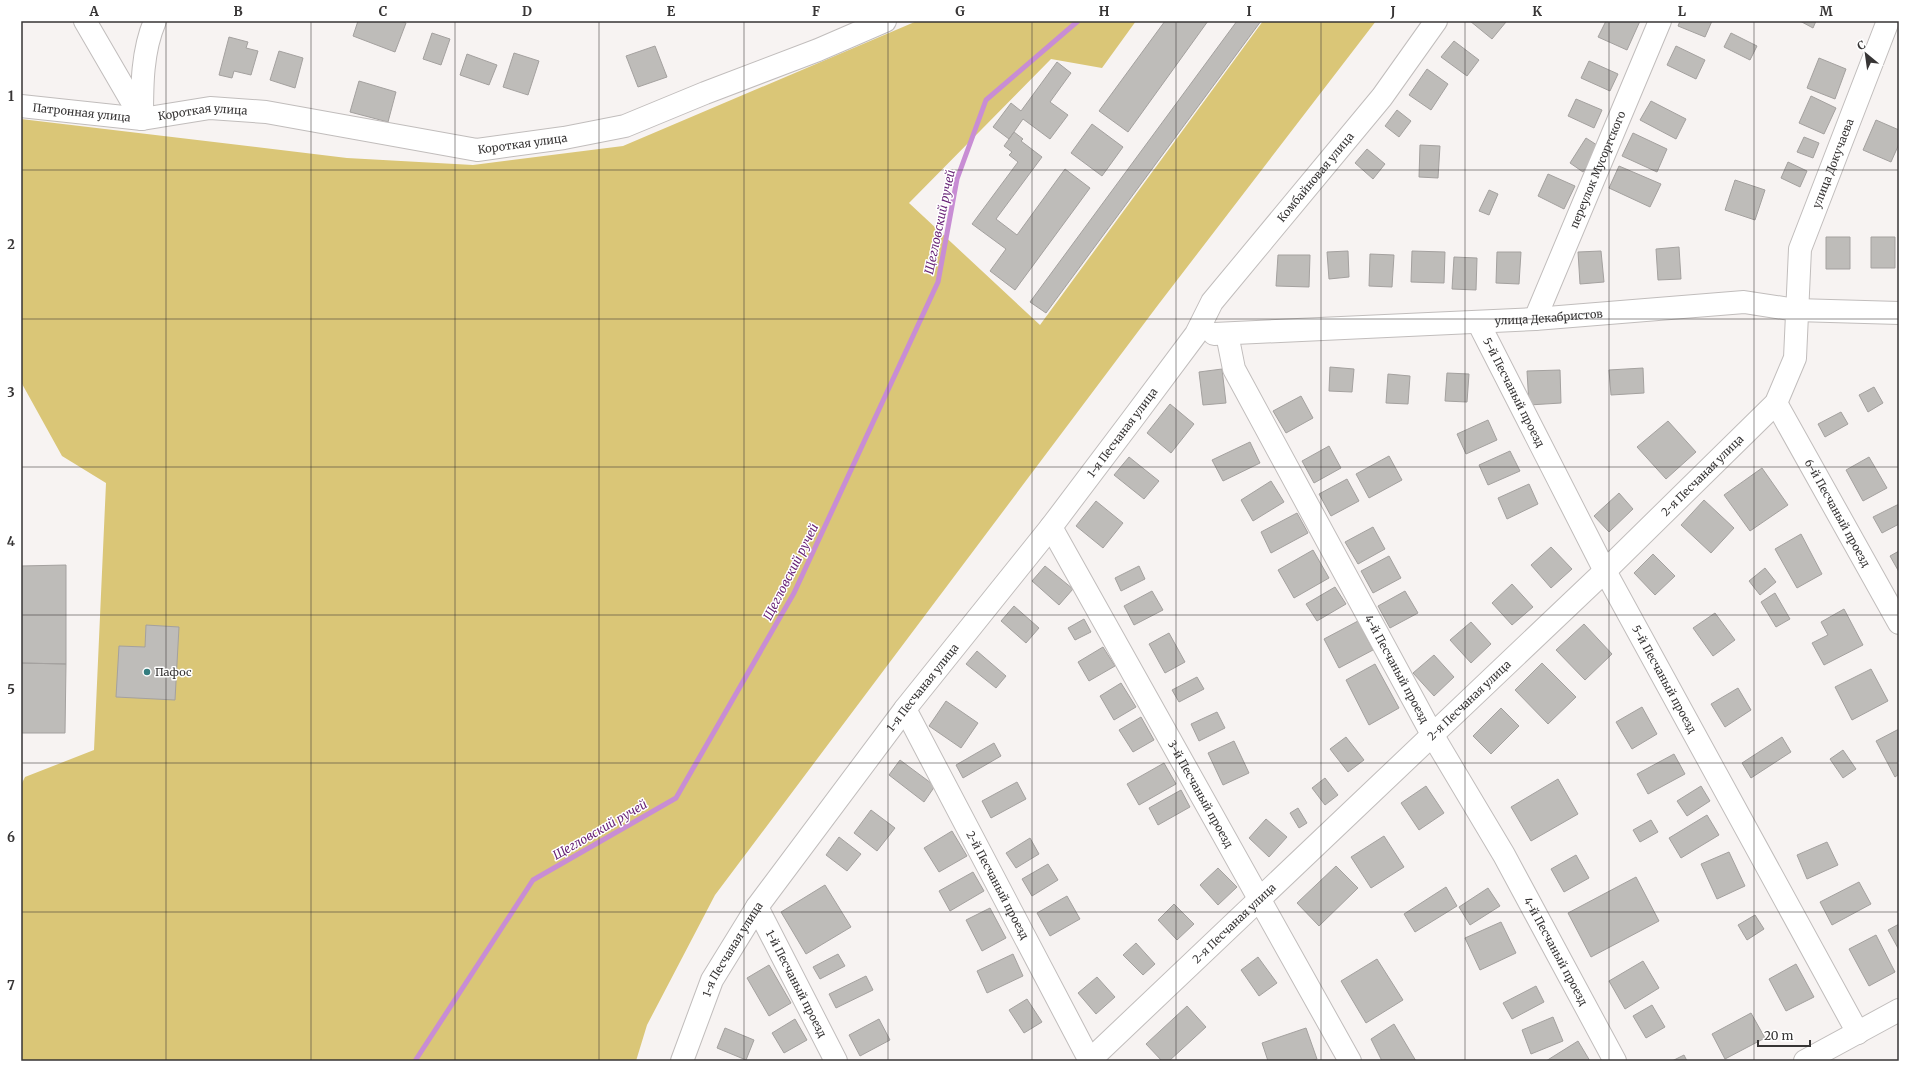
<svg xmlns="http://www.w3.org/2000/svg" width="1920" height="1082" font-family="Merriweather,serif">
	<style>
		.green { fill: #dac677 }
		.lines { fill: none; stroke-linecap: round; stroke-linejoin: round }
		.stream { stroke: #c88dd4; stroke-width: 5 }
		.building { fill: #bebcb9; stroke: #a4a19f }
		.minor-casing { stroke: #c1bdbc; stroke-width: 24 }
		.minor { stroke: #fff; stroke-width: 22 }
		.grid { fill: none; stroke: #373535; stroke-width: 1; stroke-opacity: 0.55 }
		.poi-dot { fill: #347d7f; stroke: #fff; stroke-width: 1.5 }
		.labels { text-anchor: middle; stroke-width: 3; stroke-linejoin: round; paint-order: stroke }
		.street-label { font-size: 11px; fill: #373535; stroke: #fff }
		.poi-label { font-size: 11px; fill: #373535; stroke: #fff; text-anchor: start }
		.water-label { font-size: 12px; font-style: italic; fill: #651f73; stroke: #fff }
		.neatline { fill: none; stroke: #373535; stroke-width: 1.5 }
		.grid-label { font-size: 13px; text-anchor: middle; font-weight: bold; fill: #373535 }
	</style>
	<rect width="100%" height="100%" fill="#f7f3f2"/>
	<path class="green" d="M 917,21 L 1136,21 L 1102,68 L 1051,59 L 909,203 L 1040,325 L 1263,21 L 1376,21 L 1158,305 L 715,895 L 647,1025 L 636,1061 L 21,1061 L 21,785 L 25,777 L 94,750 L 106,483 L 62,456 L 21,382 L 21,119 L 347,158 L 473,165 L 623,146 Z"/>
	<g class="lines">
		<path class="stream" d="M 415,1061 L 533,880 L 676,798 L 794,593 L 938,282 L 957,179 L 986,100 L 1078,21"/>
	</g>
	<path class="building" d="M 358,21 L 400,21 L 406,23 L 395,52 L 353,36 Z
		M 1165,21 L 1208,21 L 1128,132 L 1099,111 Z
		M 1237,21 L 1261,21 L 1046,313 L 1030,302 Z
		M 1470,21 L 1505,21 L 1506,22 L 1492,39 Z
		M 1606,21 L 1640,21 L 1627,50 L 1598,37 Z
		M 1680,21 L 1712,21 L 1705,37 L 1678,26 Z
		M 1800,21 L 1816,21 L 1813,28 Z
		M 432,33 L 450,39 L 441,65 L 423,59 Z
		M 1731,33 L 1757,46 L 1750,60 L 1724,47 Z
		M 229,37 L 248,42 L 246,48 L 258,51 L 251,75 L 234,71 L 232,78 L 219,75 Z
		M 1454,41 L 1479,60 L 1467,76 L 1441,57 Z
		M 655,46 L 667,77 L 638,87 L 626,56 Z
		M 1676,46 L 1705,60 L 1696,79 L 1667,65 Z
		M 279,51 L 303,58 L 295,88 L 270,80 Z
		M 514,53 L 539,61 L 528,95 L 503,87 Z
		M 467,54 L 497,65 L 489,85 L 460,75 Z
		M 1819,58 L 1846,69 L 1835,99 L 1807,88 Z
		M 1589,61 L 1618,74 L 1610,91 L 1581,78 Z
		M 1057,62 L 1071,73 L 1050,102 L 1068,115 L 1050,139 L 1023,119 L 1009,139 L 993,127 L 1011,103 L 1021,111 Z
		M 1427,69 L 1448,84 L 1431,110 L 1409,95 Z
		M 359,81 L 396,92 L 388,122 L 350,112 Z
		M 1811,96 L 1836,108 L 1824,134 L 1799,123 Z
		M 1576,99 L 1602,110 L 1594,128 L 1568,116 Z
		M 1651,101 L 1686,119 L 1676,139 L 1640,120 Z
		M 1397,110 L 1411,121 L 1399,137 L 1385,126 Z
		M 1876,120 L 1899,130 L 1899,144 L 1891,162 L 1863,150 Z
		M 1092,124 L 1123,147 L 1102,176 L 1071,153 Z
		M 1014,132 L 1023,139 L 1021,141 L 1042,157 L 996,219 L 1017,235 L 1065,169 L 1090,188 L 1015,290 L 990,271 L 1006,249 L 972,224 L 1018,162 L 1009,155 L 1012,152 L 1004,146 Z
		M 1633,133 L 1667,149 L 1657,172 L 1622,156 Z
		M 1804,137 L 1819,143 L 1813,158 L 1797,152 Z
		M 1586,138 L 1600,147 L 1583,172 L 1570,163 Z
		M 1420,145 L 1440,146 L 1438,178 L 1419,177 Z
		M 1367,149 L 1385,164 L 1373,179 L 1355,163 Z
		M 1788,162 L 1807,171 L 1800,187 L 1781,178 Z
		M 1619,166 L 1661,184 L 1650,207 L 1609,188 Z
		M 1548,174 L 1575,186 L 1564,209 L 1538,196 Z
		M 1735,180 L 1765,190 L 1755,220 L 1725,210 Z
		M 1489,190 L 1498,194 L 1489,215 L 1479,211 Z
		M 1826,237 L 1850,237 L 1850,269 L 1826,269 Z
		M 1871,237 L 1895,237 L 1895,268 L 1871,268 Z
		M 1679,247 L 1681,279 L 1658,280 L 1656,249 Z
		M 1348,251 L 1349,277 L 1329,279 L 1327,252 Z
		M 1412,251 L 1445,252 L 1444,283 L 1411,282 Z
		M 1601,251 L 1604,282 L 1580,284 L 1578,252 Z
		M 1497,252 L 1521,252 L 1519,284 L 1496,283 Z
		M 1370,254 L 1394,255 L 1392,287 L 1369,286 Z
		M 1278,255 L 1310,255 L 1309,287 L 1276,286 Z
		M 1454,257 L 1477,258 L 1476,290 L 1452,289 Z
		M 1330,367 L 1354,369 L 1352,392 L 1329,391 Z
		M 1643,368 L 1644,393 L 1611,395 L 1609,370 Z
		M 1222,369 L 1226,403 L 1203,405 L 1199,372 Z
		M 1560,370 L 1561,403 L 1529,405 L 1527,371 Z
		M 1447,373 L 1469,374 L 1467,402 L 1445,401 Z
		M 1388,374 L 1410,376 L 1408,404 L 1386,403 Z
		M 1874,387 L 1883,403 L 1868,412 L 1859,395 Z
		M 1301,396 L 1313,418 L 1286,433 L 1273,411 Z
		M 1170,404 L 1194,424 L 1171,453 L 1147,433 Z
		M 1841,412 L 1848,424 L 1825,437 L 1818,424 Z
		M 1488,420 L 1497,440 L 1466,454 L 1457,434 Z
		M 1668,421 L 1696,452 L 1666,479 L 1637,447 Z
		M 1250,442 L 1260,463 L 1223,481 L 1212,460 Z
		M 1329,446 L 1341,468 L 1314,483 L 1302,461 Z
		M 1510,451 L 1520,471 L 1488,485 L 1479,465 Z
		M 1389,456 L 1402,480 L 1369,498 L 1356,474 Z
		M 1129,457 L 1159,481 L 1144,499 L 1114,475 Z
		M 1869,457 L 1887,488 L 1863,501 L 1846,470 Z
		M 1762,468 L 1788,505 L 1750,531 L 1724,495 Z
		M 1347,479 L 1359,501 L 1331,516 L 1319,494 Z
		M 1271,481 L 1284,502 L 1253,521 L 1241,500 Z
		M 1529,484 L 1538,504 L 1507,519 L 1498,498 Z
		M 1619,493 L 1633,509 L 1609,532 L 1594,516 Z
		M 1704,500 L 1734,528 L 1711,553 L 1681,525 Z
		M 1096,501 L 1123,523 L 1103,548 L 1076,526 Z
		M 1899,504 L 1899,524 L 1882,533 L 1873,517 Z
		M 1297,513 L 1308,533 L 1271,553 L 1261,532 Z
		M 1373,527 L 1385,549 L 1358,564 L 1345,542 Z
		M 1801,534 L 1822,574 L 1797,588 L 1775,549 Z
		M 1551,547 L 1572,569 L 1551,588 L 1531,565 Z
		M 1313,550 L 1329,578 L 1294,598 L 1278,570 Z
		M 1899,551 L 1899,572 L 1890,556 Z
		M 1653,554 L 1675,576 L 1655,595 L 1634,573 Z
		M 1389,556 L 1401,578 L 1373,593 L 1361,571 Z
		M 66,565 L 66,664 L 21,663 L 21,566 Z
		M 1045,566 L 1073,589 L 1059,605 L 1032,581 Z
		M 1139,566 L 1145,579 L 1121,591 L 1115,578 Z
		M 1765,568 L 1776,582 L 1760,595 L 1749,581 Z
		M 1512,584 L 1533,607 L 1512,625 L 1492,603 Z
		M 1335,587 L 1346,604 L 1317,621 L 1306,604 Z
		M 1152,591 L 1163,610 L 1134,625 L 1124,606 Z
		M 1405,591 L 1418,613 L 1390,628 L 1378,606 Z
		M 1775,593 L 1790,619 L 1776,627 L 1761,602 Z
		M 1014,606 L 1039,628 L 1026,643 L 1001,621 Z
		M 1844,609 L 1863,645 L 1824,665 L 1812,643 L 1828,635 L 1821,622 Z
		M 1715,613 L 1735,640 L 1713,656 L 1693,628 Z
		M 1084,619 L 1091,632 L 1075,640 L 1068,628 Z
		M 1358,621 L 1373,650 L 1339,668 L 1324,639 Z
		M 1471,622 L 1491,644 L 1471,663 L 1450,640 Z
		M 1584,624 L 1612,654 L 1585,680 L 1556,650 Z
		M 146,625 L 179,627 L 175,700 L 116,697 L 119,646 L 145,647 Z
		M 1169,633 L 1185,662 L 1165,673 L 1149,644 Z
		M 1103,647 L 1115,666 L 1089,681 L 1078,662 Z
		M 977,651 L 1006,676 L 996,688 L 966,664 Z
		M 1434,655 L 1454,677 L 1434,696 L 1413,673 Z
		M 21,663 L 66,664 L 65,733 L 21,733 Z
		M 1542,663 L 1576,697 L 1548,724 L 1515,690 Z
		M 1375,664 L 1399,708 L 1369,725 L 1346,680 Z
		M 1871,669 L 1888,701 L 1852,720 L 1835,687 Z
		M 1197,677 L 1204,689 L 1179,702 L 1172,690 Z
		M 1121,683 L 1136,707 L 1114,720 L 1100,696 Z
		M 1738,688 L 1751,710 L 1725,727 L 1711,704 Z
		M 946,701 L 978,723 L 961,748 L 929,726 Z
		M 1642,707 L 1657,734 L 1632,749 L 1616,722 Z
		M 1501,708 L 1519,726 L 1491,754 L 1473,736 Z
		M 1217,712 L 1225,728 L 1199,741 L 1191,724 Z
		M 1141,717 L 1154,740 L 1133,752 L 1119,730 Z
		M 1899,729 L 1899,774 L 1895,777 L 1876,741 Z
		M 1346,737 L 1364,760 L 1348,772 L 1330,749 Z
		M 1782,737 L 1791,752 L 1751,778 L 1742,763 Z
		M 1234,741 L 1249,773 L 1223,785 L 1208,753 Z
		M 994,743 L 1001,756 L 963,778 L 956,765 Z
		M 1843,750 L 1856,769 L 1843,778 L 1830,759 Z
		M 1674,754 L 1685,774 L 1648,794 L 1637,774 Z
		M 900,760 L 935,786 L 924,802 L 889,775 Z
		M 1164,763 L 1176,784 L 1139,805 L 1127,784 Z
		M 1325,778 L 1338,795 L 1325,805 L 1312,788 Z
		M 1558,779 L 1578,814 L 1531,841 L 1511,807 Z
		M 1017,782 L 1026,799 L 991,818 L 982,801 Z
		M 1426,786 L 1444,813 L 1419,830 L 1401,803 Z
		M 1701,786 L 1710,801 L 1687,816 L 1677,801 Z
		M 1181,790 L 1190,807 L 1158,825 L 1149,808 Z
		M 1298,808 L 1307,823 L 1299,828 L 1290,813 Z
		M 871,810 L 895,828 L 877,851 L 854,833 Z
		M 1707,815 L 1719,835 L 1681,858 L 1669,838 Z
		M 1266,819 L 1287,837 L 1269,857 L 1249,838 Z
		M 1651,820 L 1658,832 L 1640,842 L 1633,830 Z
		M 952,831 L 967,856 L 939,872 L 924,848 Z
		M 1384,836 L 1404,867 L 1371,888 L 1351,857 Z
		M 839,837 L 861,854 L 847,871 L 826,855 Z
		M 1030,838 L 1039,854 L 1016,868 L 1006,853 Z
		M 1827,842 L 1838,865 L 1807,879 L 1797,855 Z
		M 1729,852 L 1745,886 L 1717,899 L 1701,864 Z
		M 1576,855 L 1589,878 L 1564,892 L 1551,869 Z
		M 1048,864 L 1058,880 L 1032,896 L 1022,879 Z
		M 1336,866 L 1358,888 L 1319,926 L 1297,903 Z
		M 1218,868 L 1237,887 L 1218,905 L 1200,885 Z
		M 973,872 L 984,891 L 950,911 L 939,891 Z
		M 1636,877 L 1659,921 L 1591,957 L 1568,913 Z
		M 1859,882 L 1871,904 L 1832,925 L 1820,902 Z
		M 825,885 L 851,927 L 806,954 L 781,912 Z
		M 1446,887 L 1457,906 L 1415,932 L 1404,914 Z
		M 1488,888 L 1500,906 L 1470,925 L 1459,907 Z
		M 1067,896 L 1080,919 L 1050,936 L 1037,913 Z
		M 1174,904 L 1194,924 L 1177,940 L 1158,920 Z
		M 990,908 L 1006,938 L 982,951 L 966,920 Z
		M 1755,915 L 1764,929 L 1747,940 L 1738,925 Z
		M 1501,922 L 1516,953 L 1480,970 L 1465,938 Z
		M 1899,924 L 1899,950 L 1888,930 Z
		M 1876,935 L 1895,972 L 1869,986 L 1849,949 Z
		M 1136,943 L 1155,964 L 1143,975 L 1123,955 Z
		M 838,954 L 845,966 L 820,979 L 813,967 Z
		M 1013,954 L 1023,976 L 987,993 L 977,971 Z
		M 1258,957 L 1277,983 L 1259,996 L 1241,970 Z
		M 1377,959 L 1403,1000 L 1366,1023 L 1341,981 Z
		M 1643,961 L 1659,988 L 1625,1009 L 1609,981 Z
		M 1796,964 L 1814,997 L 1786,1011 L 1769,979 Z
		M 769,965 L 791,1003 L 769,1016 L 747,978 Z
		M 866,976 L 873,990 L 836,1008 L 829,994 Z
		M 1097,977 L 1115,997 L 1096,1014 L 1078,993 Z
		M 1536,986 L 1544,1002 L 1512,1019 L 1503,1003 Z
		M 1027,999 L 1042,1022 L 1024,1033 L 1009,1010 Z
		M 1652,1005 L 1665,1027 L 1646,1038 L 1633,1016 Z
		M 1187,1006 L 1206,1027 L 1169,1061 L 1162,1061 L 1146,1044 Z
		M 1751,1013 L 1765,1038 L 1725,1059 L 1712,1034 Z
		M 1553,1017 L 1563,1041 L 1531,1054 L 1522,1030 Z
		M 795,1019 L 807,1040 L 784,1053 L 772,1033 Z
		M 879,1019 L 890,1040 L 860,1056 L 849,1035 Z
		M 1394,1024 L 1416,1061 L 1382,1061 L 1371,1039 Z
		M 725,1028 L 754,1040 L 746,1060 L 717,1048 Z
		M 1306,1028 L 1317,1059 L 1311,1061 L 1268,1061 L 1262,1043 Z
		M 1578,1041 L 1590,1061 L 1546,1061 Z
		M 1684,1055 L 1687,1061 L 1672,1061 Z"/>
	<g class="lines">
		<defs>
			<g id="minor">
				<path d="M 85,21 L 142,119"/>
				<path id="s1" d="M 21,106 L 142,119 L 210,108 L 266,112 L 477,150 L 564,138 L 625,126 L 705,93 L 818,50 L 885,21"/>
				<path d="M 142,118 C 142,86 142,51 155,21"/>
				<path id="s2" d="M 1535,319 L 1660,21"/>
				<path id="s3" d="M 1478,322 L 1605,571 L 1858,1033"/>
				<path id="s4" d="M 1214,334 L 1535,319 L 1744,302 L 1796,310 L 1899,313"/>
				<path id="s5" d="M 1227,334 L 1234,369 L 1433,736 L 1504,855 L 1615,1061"/>
				<path id="s6" d="M 1776,403 L 1899,623"/>
				<path id="s7" d="M 1051,527 L 1350,1061"/>
				<path id="s8" d="M 905,709 L 1090,1061"/>
				<path id="s9" d="M 757,907 L 836,1061"/>
				<path id="s10" d="M 682,1061 L 712,980 L 757,907 L 905,709 L 1051,527 L 1131,421 L 1196,334 L 1212,302 L 1382,97 L 1436,21"/>
				<path id="s11" d="M 1089,1061 L 1605,571 L 1776,403 L 1795,358 L 1800,249 L 1888,21"/>
				<path d="M 1805,1061 L 1899,1010"/>
			</g>
		</defs>
		<use href="#minor" class="minor-casing"/>
		<use href="#minor" class="minor"/>
	</g>
	<path class="grid" d="M 166,21 L 166,1061M 311,21 L 311,1061M 455,21 L 455,1061M 599,21 L 599,1061M 744,21 L 744,1061M 888,21 L 888,1061M 1032,21 L 1032,1061M 1176,21 L 1176,1061M 1321,21 L 1321,1061M 1465,21 L 1465,1061M 1609,21 L 1609,1061M 1754,21 L 1754,1061M 21,170 L 1899,170M 21,319 L 1899,319M 21,467 L 1899,467M 21,615 L 1899,615M 21,763 L 1899,763M 21,912 L 1899,912"/>
	<circle class="poi-dot" cx="147" cy="672" r="4"/>
	<g class="labels">
		<g class="street-label">
			<text dy="4" stroke="none"><textPath href="#s1" startOffset="61">Патронная улица</textPath></text>
			<text dy="4" stroke="none"><textPath href="#s1" startOffset="183">Короткая улица</textPath></text>
			<text dy="4" stroke="none"><textPath href="#s1" startOffset="507">Короткая улица</textPath></text>
			<text dy="4" stroke="none"><textPath href="#s11" startOffset="1201">улица Докучаева</textPath></text>
			<text dy="4" stroke="none"><textPath href="#s2" startOffset="162">переулок Мусоргского</textPath></text>
			<text dy="4" stroke="none"><textPath href="#s10" startOffset="1092">Комбайновая улица</textPath></text>
			<text dy="4" stroke="none"><textPath href="#s4" startOffset="335">улица Декабристов</textPath></text>
			<text dy="4" stroke="none"><textPath href="#s3" startOffset="79">5-й Песчаный проезд</textPath></text>
			<text dy="4" stroke="none"><textPath href="#s10" startOffset="771">1-я Песчаная улица</textPath></text>
			<text dy="4" stroke="none"><textPath href="#s11" startOffset="848">2-я Песчаная улица</textPath></text>
			<text dy="4" stroke="none"><textPath href="#s6" startOffset="126">6-й Песчаный проезд</textPath></text>
			<text dy="4" stroke="none"><textPath href="#s5" startOffset="377">4-й Песчаный проезд</textPath></text>
			<text dy="4" stroke="none"><textPath href="#s3" startOffset="403">5-й Песчаный проезд</textPath></text>
			<text dy="4" stroke="none"><textPath href="#s10" startOffset="447">1-я Песчаная улица</textPath></text>
			<text dy="4" stroke="none"><textPath href="#s11" startOffset="524">2-я Песчаная улица</textPath></text>
			<text dy="4" stroke="none"><textPath href="#s7" startOffset="306">3-й Песчаный проезд</textPath></text>
			<text dy="4" stroke="none"><textPath href="#s8" startOffset="199">2-й Песчаный проезд</textPath></text>
			<text dy="4" stroke="none"><textPath href="#s11" startOffset="200">2-я Песчаная улица</textPath></text>
			<text dy="4" stroke="none"><textPath href="#s10" startOffset="123">1-я Песчаная улица</textPath></text>
			<text dy="4" stroke="none"><textPath href="#s5" startOffset="701">4-й Песчаный проезд</textPath></text>
			<text dy="4" stroke="none"><textPath href="#s9" startOffset="86">1-й Песчаный проезд</textPath></text>
		</g>
		<g class="poi-label">
			<text x="155" y="676">Пафос</text>
		</g>
		<g class="water-label">
			<text transform="translate(940 222) rotate(-78)" y="4">Щегловский ручей</text>
			<text transform="translate(791 572) rotate(-63)" y="4">Щегловский ручей</text>
			<text transform="translate(600 830) rotate(-30)" y="4">Щегловский ручей</text>
		</g>
	</g>
	<rect width="1920" height="1082" fill="none" stroke="#ffffff" stroke-width="44"/>
	<g transform="translate(1866 54) rotate(331)" stroke="#ffffff" stroke-width="3" paint-order="stroke">
	<path d="M0-3L7 15L0 10L-7 15Z" fill="#373535"/>
	<text y="-6" font-size="11" font-weight="bold" text-anchor="middle" fill="#373535">С</text>
	</g>
	<path d="M1758 1040v6h52v-6" fill="none" stroke="#373535" stroke-width="2"/>
	<text x="1764" y="1040" font-size="12" fill="#373535" stroke="#ffffff" stroke-width="3" paint-order="stroke">20 m</text>
	<rect x="22" y="22" width="1876" height="1038" class="neatline"/>
	<g class="grid-label">
		<text x="94" y="16">A</text>
		<text x="238" y="16">B</text>
		<text x="383" y="16">C</text>
		<text x="527" y="16">D</text>
		<text x="671" y="16">E</text>
		<text x="816" y="16">F</text>
		<text x="960" y="16">G</text>
		<text x="1104" y="16">H</text>
		<text x="1249" y="16">I</text>
		<text x="1393" y="16">J</text>
		<text x="1537" y="16">K</text>
		<text x="1682" y="16">L</text>
		<text x="1826" y="16">M</text>
		<text x="11" y="101">1</text>
		<text x="11" y="249">2</text>
		<text x="11" y="397">3</text>
		<text x="11" y="546">4</text>
		<text x="11" y="694">5</text>
		<text x="11" y="842">6</text>
		<text x="11" y="990">7</text>
	</g>
</svg>
